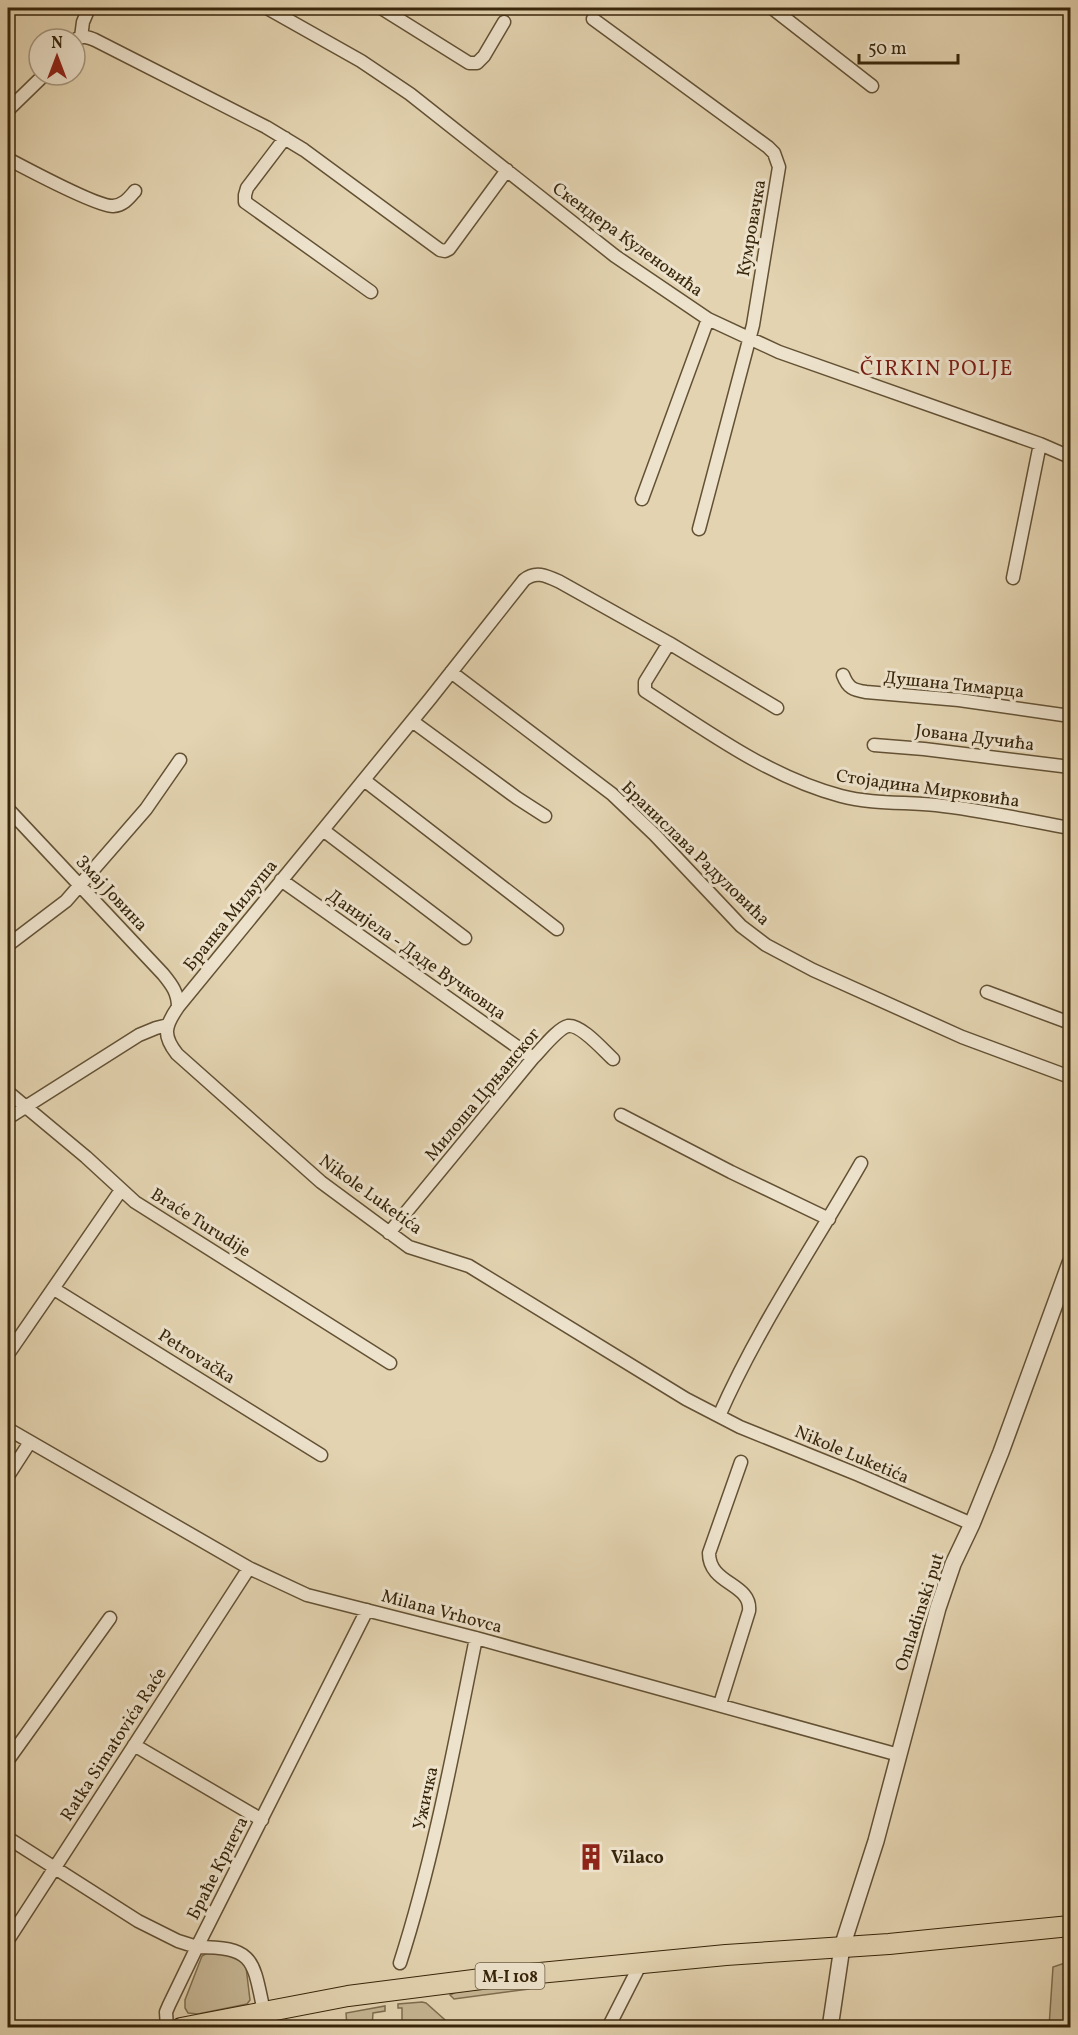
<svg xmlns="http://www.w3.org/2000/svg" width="1078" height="2035" font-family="Vollkorn,serif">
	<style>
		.green { fill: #c6b694; stroke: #7f6e4f; stroke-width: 1.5 }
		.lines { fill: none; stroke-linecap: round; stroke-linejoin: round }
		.minor-casing { stroke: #635134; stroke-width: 15 }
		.tertiary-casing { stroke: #635134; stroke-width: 18 }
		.primary-casing { stroke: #38260a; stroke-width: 22 }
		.minor { stroke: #ede2cc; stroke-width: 12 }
		.tertiary { stroke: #ede2cc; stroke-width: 15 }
		.primary { stroke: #e3d3b0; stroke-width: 20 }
		.labels { text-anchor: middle; stroke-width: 6; stroke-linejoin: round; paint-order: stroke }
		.shield { fill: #ede2cc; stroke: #6e5e44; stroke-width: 1.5 }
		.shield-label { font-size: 16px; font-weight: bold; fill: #38260a }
		.street-label { font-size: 18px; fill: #38260a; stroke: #ede2cc }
		.poi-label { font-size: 18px; font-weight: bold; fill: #38260a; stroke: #ede2cc; text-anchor: start }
		.quarter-label { font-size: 21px; letter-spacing: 1.5px; fill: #7a1f14; stroke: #ede2cc }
	</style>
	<rect width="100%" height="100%" fill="#e3d3b0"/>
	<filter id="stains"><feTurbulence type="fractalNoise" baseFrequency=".00333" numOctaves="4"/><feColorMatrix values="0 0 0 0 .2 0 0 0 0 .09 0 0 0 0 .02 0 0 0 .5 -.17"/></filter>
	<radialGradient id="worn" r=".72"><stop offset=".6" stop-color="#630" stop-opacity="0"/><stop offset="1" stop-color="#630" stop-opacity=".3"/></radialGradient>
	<path class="green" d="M 211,1951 L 240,1958 L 246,1967 L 250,2000 L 247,2004 L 198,2014 L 188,2013 L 185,2008 L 185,2000 L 202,1956 Z
		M 1070,1958 L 1070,2027 L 1049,2027 L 1053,1967 L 1068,1962 Z
		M 530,1983 L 532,1985 L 529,1989 L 454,1999 L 450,1995 L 456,1992 Z
		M 422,2002 L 426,2003 L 453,2027 L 402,2027 L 402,2008 L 398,2008 L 398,2004 Z
		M 385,2006 L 385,2011 L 373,2013 L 372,2027 L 347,2027 L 346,2013 Z"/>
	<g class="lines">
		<defs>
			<path id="minor" d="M 267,8 L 361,61 L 410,94 L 615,256 L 708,319 L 779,352 L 1040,444 L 1070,457
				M 381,8 L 469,63 L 477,63 L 484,56 L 504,22
				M 772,8 L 872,86
				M 593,19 L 768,147 L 774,153 L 779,167 L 753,325 L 699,529
				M 81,37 L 83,22 L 89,8
				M 75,40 C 82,35 88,37 95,40 L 266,127 L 304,150 L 440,250 L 445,251 L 449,249 L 507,170
				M 8,110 L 44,75
				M 285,138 L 247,188 L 245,195 L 245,202 L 371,292
				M 8,159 C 25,168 98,207 113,206 C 124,205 129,198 135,191
				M 642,499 L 708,319
				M 1013,578 L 1040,444
				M 669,643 L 645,682 L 645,691 C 707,731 769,777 841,796 C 871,804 905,802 936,805 C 981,810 1026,820 1070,828
				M 451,672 L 612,794 L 655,835 L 741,926 L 766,945 L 813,970 L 962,1037 L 1070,1077
				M 843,675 C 848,688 853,690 866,692 L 959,700 L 1070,716
				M 777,708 L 669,643 L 560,582 C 547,576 536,570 524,580 L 430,699 L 178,1007 C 165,1026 162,1035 177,1054 L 321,1182 L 409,1247 L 469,1266 L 686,1399 L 740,1427 L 859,1475 L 972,1524
				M 412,721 L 517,798 L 545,816
				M 874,745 L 924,749 L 1070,767
				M 364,780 L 557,929
				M 8,809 L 163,974 C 172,985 178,993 178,1007
				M 323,830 L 465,938
				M 281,880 L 533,1058
				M 8,945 L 66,901 L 146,809 L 180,760
				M 987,992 L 1070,1023
				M 8,1092 L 86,1157 L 135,1202 L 390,1363
				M 621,1115 L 731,1172 L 829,1219
				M 8,1118 L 139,1035 L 156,1028 L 168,1025
				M 389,1233 L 533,1058 C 541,1050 558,1028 568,1026 C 581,1024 604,1051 613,1059
				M 54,1289 L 321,1455
				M 8,1354 L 121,1190
				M 719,1416 C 758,1327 813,1247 861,1163
				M 8,1429 L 249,1568 L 307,1595 L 476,1638 L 899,1755
				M 8,1476 L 30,1442
				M 720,1704 L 749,1611 C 752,1583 709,1585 709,1553 L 741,1462
				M 134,1745 L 262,1820
				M 8,1760 L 110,1618
				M 8,1838 L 138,1921 L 178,1941 L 197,1947 L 367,1610
				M 8,1940 L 249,1568
				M 400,1963 C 434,1857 454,1747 476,1638
				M 167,2028 L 166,2012 L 169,2005 L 197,1947 C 255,1947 253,1960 264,2012
				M 608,2028 L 641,1963"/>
			<path id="tertiary" d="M 830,2028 L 842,1947 L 876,1841 L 938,1608 L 953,1564 L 972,1524 L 1001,1452 L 1070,1263"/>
			<path id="primary" d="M 181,2028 L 348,1996 L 497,1977 L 726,1955 L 889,1944 L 1070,1926"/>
		</defs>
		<use href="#minor" class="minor-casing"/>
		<use href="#tertiary" class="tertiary-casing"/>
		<use href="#primary" class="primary-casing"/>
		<use href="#minor" class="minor"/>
		<use href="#tertiary" class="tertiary"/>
		<use href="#primary" class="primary"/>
	</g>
	<defs>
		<symbol id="building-bare" viewBox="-9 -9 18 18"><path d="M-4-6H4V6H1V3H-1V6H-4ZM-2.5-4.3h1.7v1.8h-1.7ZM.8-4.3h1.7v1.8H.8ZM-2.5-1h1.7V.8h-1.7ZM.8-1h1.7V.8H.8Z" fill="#8f2418" stroke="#ede2cc" stroke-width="2.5" paint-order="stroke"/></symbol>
	</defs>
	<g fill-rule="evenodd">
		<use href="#building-bare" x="572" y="1838" width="38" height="38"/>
	</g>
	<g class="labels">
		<rect class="shield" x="475.5" y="1963" width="69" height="26" rx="4.5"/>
		<g class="shield-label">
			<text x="510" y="1982">M-I 108</text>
		</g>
		<g class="street-label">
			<text transform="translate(751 228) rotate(-80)" y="6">Кумровачка</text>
			<text transform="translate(628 239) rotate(36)" y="6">Скендера Куленовића</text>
			<text transform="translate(954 684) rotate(6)" y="6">Душана Тимарца</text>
			<text transform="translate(975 737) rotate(7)" y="6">Јована Дучића</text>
			<text transform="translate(928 788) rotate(8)" y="6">Стојадина Мирковића</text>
			<text transform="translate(696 853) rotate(44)" y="6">Бранислава Радуловића</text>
			<text transform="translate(112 893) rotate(47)" y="6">Змај Јовина</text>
			<text transform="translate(230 915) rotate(-51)" y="6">Бранка Миљуша</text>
			<text transform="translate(417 954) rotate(35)" y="6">Данијела - Даде Вучковца</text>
			<text transform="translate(482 1094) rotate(-50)" y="6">Милоша Црњанског</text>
			<text transform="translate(371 1194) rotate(36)" y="6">Nikole Luketića</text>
			<text transform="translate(201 1222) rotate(32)" y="6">Braće Turudije</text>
			<text transform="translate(197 1356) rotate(32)" y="6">Petrovačka</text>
			<text transform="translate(852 1454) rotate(23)" y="6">Nikole Luketića</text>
			<text transform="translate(442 1611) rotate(15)" y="6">Milana Vrhovca</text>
			<text transform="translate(919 1612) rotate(-72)" y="6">Omladinski put</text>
			<text transform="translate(113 1744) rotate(-57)" y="6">Ratka Simatovića Raće</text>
			<text transform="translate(425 1798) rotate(-78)" y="6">Ужичка</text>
			<text transform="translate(217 1868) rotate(-63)" y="6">Браће Крнета</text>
		</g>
		<g class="poi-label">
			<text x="611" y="1863">Vilaco</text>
		</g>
		<g class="quarter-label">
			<text x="937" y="375">ČIRKIN POLJE</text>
		</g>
	</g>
	<rect width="1078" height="2035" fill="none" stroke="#e3d3b0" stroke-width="30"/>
	<rect x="9" y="9" width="1060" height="2017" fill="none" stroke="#38260a" stroke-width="3"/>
	<rect x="15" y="15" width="1048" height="2005" fill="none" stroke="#38260a" stroke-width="1.5"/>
	<g transform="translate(57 57)"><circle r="28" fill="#ede2cc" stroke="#a5977e" stroke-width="1.5"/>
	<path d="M0-4.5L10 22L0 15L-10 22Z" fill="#8f2418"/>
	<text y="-9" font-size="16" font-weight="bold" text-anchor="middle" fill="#38260a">N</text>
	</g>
	<path d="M859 54v9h99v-9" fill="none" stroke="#38260a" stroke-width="3"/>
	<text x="868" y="54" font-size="18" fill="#38260a" stroke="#ede2cc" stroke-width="4.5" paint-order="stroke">50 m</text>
	<rect width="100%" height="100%" filter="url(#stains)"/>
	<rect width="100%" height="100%" fill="url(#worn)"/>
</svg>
